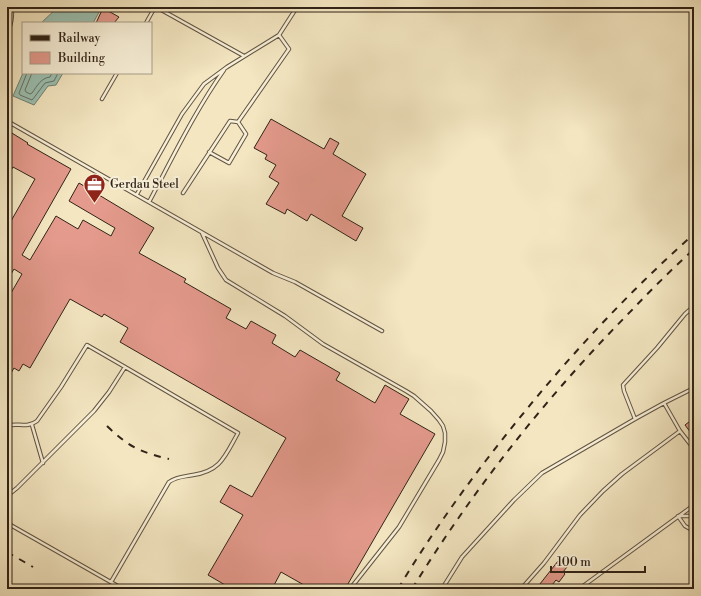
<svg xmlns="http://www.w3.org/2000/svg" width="701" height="596" font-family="'Libre Bodoni',serif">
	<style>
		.water { fill: #9bc0b1; stroke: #718173 }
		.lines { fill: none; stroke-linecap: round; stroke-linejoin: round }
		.shore { stroke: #667264; stroke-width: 1 }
		.building { fill: #e49a8c; stroke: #312317 }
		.service-casing { stroke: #625442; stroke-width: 4.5 }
		.service { stroke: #f7efd7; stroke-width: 2.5 }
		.rail { stroke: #312317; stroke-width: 2; stroke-dasharray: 7 7; stroke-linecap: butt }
		.labels { text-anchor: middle; stroke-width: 4; stroke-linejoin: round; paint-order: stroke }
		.poi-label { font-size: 12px; fill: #312317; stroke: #f7efd7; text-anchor: start }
	</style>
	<rect width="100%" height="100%" fill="#f3e6c1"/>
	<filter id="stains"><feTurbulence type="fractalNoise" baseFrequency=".005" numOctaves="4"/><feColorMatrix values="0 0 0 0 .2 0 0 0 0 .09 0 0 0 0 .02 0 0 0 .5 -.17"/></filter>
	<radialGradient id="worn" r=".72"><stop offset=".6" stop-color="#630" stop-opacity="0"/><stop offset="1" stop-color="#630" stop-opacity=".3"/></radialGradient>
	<path class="water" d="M 58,7 L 102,7 L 93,23 L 41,23 Z
		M 23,73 L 63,73 L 56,85 L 48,86 L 34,105 L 13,96 Z"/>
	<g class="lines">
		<path class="shore" d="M 27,73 L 19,93 L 20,95 L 32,100 L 33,99 L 45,83 L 54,81 L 58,73
			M 32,73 L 25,90 L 26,92 L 30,94 L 32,93 C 37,86 41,78 50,77 L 52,73"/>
	</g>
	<path class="building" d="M 103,8 L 119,17 L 114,23 L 96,23 Z
		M 271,119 L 324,149 L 330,138 L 339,143 L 333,154 L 366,174 L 342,216 L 363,228 L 356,241 L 311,214 L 307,221 L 287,209 L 285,214 L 266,204 L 279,183 L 269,177 L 276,165 L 265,159 L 267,155 L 254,148 Z
		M 7,130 L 28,143 L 27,144 L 71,169 L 22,255 L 30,260 L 56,216 L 78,229 L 83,220 L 111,236 L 115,228 L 69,201 L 79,183 L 154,228 L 139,253 L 186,279 L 184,282 L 231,309 L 226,318 L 246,329 L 251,321 L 276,335 L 272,343 L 295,357 L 300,350 L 340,373 L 336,380 L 375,403 L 385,385 L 409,399 L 400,414 L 435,434 L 345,589 L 311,589 L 281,572 L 272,589 L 232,589 L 208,575 L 243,515 L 220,502 L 230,485 L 252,497 L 286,438 L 120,342 L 128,328 L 104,314 L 102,317 L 70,299 L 30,368 L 23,364 L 19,371 L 14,368 L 7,380 L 7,300 L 22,274 L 14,269 L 7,281 L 7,228 L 35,179 L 13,167 L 7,177 Z
		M 694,418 L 694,437 L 685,425 Z
		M 558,561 L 567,567 L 563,572 L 565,574 L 559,582 L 556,580 L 549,589 L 536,589 Z"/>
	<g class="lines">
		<defs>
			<path id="service" d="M 156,7 L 244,56
				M 146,23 L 155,7
				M 7,32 C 12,25 12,16 12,7
				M 102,99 L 117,73
				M 7,121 L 273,273 L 295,282 L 382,331
				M 209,152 L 229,163 L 246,134 L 238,122
				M 183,193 L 230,121 L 238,122 L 289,49 L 279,35
				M 137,194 L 182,114 L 204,84 L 227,67 L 279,35 L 297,7
				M 149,202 C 173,157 195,111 224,70
				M 202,233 L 218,268 L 226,280 L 285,316 L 323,344 L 406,391 L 414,396 L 431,411 L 439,420 L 443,426 L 445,433 L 445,442 L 443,452 L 439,460 L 399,527 L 350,589
				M 694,288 L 692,290 L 694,299
				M 664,403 L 680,431 L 694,449
				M 635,419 L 624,391 L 623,385 L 657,348 L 685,314 L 694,306
				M 32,425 L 43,463
				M 7,426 C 18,422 26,429 37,421 L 61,387 L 87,345 L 125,367
				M 7,496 L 17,488 L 94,411 L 109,392 L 125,367 L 238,433 C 225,456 221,471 193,475 C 183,477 178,476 169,482 L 111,582
				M 678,516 L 685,526 L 694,531
				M 679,516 L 692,516 L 694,518
				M 7,523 L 123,589
				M 442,589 L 462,557 L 514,500 L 542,473 L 635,419 L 664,403 L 694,388
				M 521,589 L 544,563 L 580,515 L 603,491 L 622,474 L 680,431
				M 579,589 L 694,505"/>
		</defs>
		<use href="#service" class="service-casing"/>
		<use href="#service" class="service"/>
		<path class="rail" d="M 107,426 C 129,447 140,452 169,459
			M 7,552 L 33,567
			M 398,589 C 441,517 492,450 546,386 C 592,332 641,281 694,234
			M 412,589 C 474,488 548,395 631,311 C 651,290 672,269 694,249"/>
	</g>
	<defs>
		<symbol id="office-pin" viewBox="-11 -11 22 30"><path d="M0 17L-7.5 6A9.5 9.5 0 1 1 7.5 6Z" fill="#8f2418" stroke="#f7efd7"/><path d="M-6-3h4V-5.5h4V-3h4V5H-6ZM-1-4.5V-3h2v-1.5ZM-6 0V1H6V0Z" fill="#fff"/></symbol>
	</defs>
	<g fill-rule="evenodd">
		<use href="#office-pin" x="82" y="172" width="25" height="34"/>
	</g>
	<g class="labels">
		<g class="poi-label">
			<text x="110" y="188">Gerdau Steel</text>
		</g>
	</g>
	<rect width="701" height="596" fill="none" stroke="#f3e6c1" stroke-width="24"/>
	<rect x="8" y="8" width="685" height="580" fill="none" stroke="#312317" stroke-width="2"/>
	<rect x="12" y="12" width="677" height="572" fill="none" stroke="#312317"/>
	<rect x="22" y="22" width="130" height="52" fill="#f7efd7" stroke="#a89d8a"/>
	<rect x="30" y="35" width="20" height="6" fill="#312317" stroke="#a89d8a"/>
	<text x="58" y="42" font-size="12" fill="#312317">Railway</text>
	<rect x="30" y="52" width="20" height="12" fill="#e49a8c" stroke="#a89d8a"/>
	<text x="58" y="62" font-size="12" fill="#312317">Building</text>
	<path d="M551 566v6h94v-6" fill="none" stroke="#312317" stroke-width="2"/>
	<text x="557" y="566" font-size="12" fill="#312317" stroke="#f7efd7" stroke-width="3" paint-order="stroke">100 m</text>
	<rect width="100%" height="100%" filter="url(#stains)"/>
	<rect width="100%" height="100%" fill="url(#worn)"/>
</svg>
